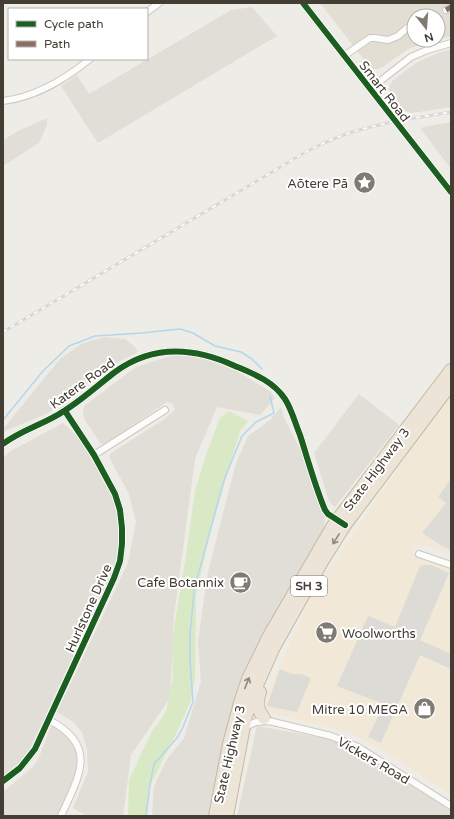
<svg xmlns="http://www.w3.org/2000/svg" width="454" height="819" font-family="'Varela Round',sans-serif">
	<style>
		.residential { fill: #e2ded3 }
		.commercial { fill: #f1e8d8 }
		.industrial { fill: #e1ddd7 }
		.green { fill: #dae9c5 }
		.parking { fill: #dddbd6 }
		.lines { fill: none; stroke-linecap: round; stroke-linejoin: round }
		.stream { stroke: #b5d6ed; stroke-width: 1.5 }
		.street-casing { stroke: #ccc9c4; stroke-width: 8 }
		.highway-casing { stroke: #c6b9a1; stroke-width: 14 }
		.street { stroke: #fcfcfb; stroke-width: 6 }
		.highway { stroke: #ebe4d7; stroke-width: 12 }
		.rail-casing { stroke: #d8d8d7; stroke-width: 3 }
		.rail { stroke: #fff; stroke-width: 1.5; stroke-dasharray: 4.5; stroke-linecap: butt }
		.quiet { stroke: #8d6e63; stroke-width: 5; stroke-dasharray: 10 5; stroke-linecap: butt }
		.cycleway-casing { stroke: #fff; stroke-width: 8 }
		.cycleway { stroke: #1b5e20; stroke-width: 6 }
		.oneway { stroke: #8f887d }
		.labels { text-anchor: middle; stroke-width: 4; stroke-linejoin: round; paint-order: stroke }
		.shield { fill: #fff; stroke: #7b7770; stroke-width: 1 }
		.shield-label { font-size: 12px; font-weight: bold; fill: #433d33 }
		.street-label { font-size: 13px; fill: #433d33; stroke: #fff }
		.poi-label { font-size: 13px; fill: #433d33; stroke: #fff; text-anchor: end }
	</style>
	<rect width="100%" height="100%" fill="#eeece6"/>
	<path class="residential" d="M 320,3 L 451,3 L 451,36 L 438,39 L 438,16 L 414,16 L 414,40 L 436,40 L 408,49 L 381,68 L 372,70 Z"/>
	<path class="commercial" d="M 451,392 L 451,554 L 425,545 L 414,547 L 412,552 L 417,556 L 451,569 L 451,795 L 376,746 L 349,733 L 260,710 L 312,595 L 366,515 Z"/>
	<path class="industrial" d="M 252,7 L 277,36 L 98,143 L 61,86 L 77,75 L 89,94 L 231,10 Z
		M 451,49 L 451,107 L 412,113 L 402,110 L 389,92 L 389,88 L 392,81 L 416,63 L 438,53 Z
		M 47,118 L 47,125 L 39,143 L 3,166 L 3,140 L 18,131 Z
		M 451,122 L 451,169 L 420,128 Z
		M 105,337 L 125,339 L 134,346 L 138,352 L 112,365 L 71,398 L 46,414 L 3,432 L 3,429 L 60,359 L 81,344 Z
		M 177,354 L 209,359 L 230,367 L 271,392 L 275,398 L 260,415 L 217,407 L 195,459 L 174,616 L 170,698 L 131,755 L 123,816 L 87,816 L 73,808 L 88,772 L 87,750 L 82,732 L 72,721 L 57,712 L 128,563 L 136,522 L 129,494 L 109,457 L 111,453 L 163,420 L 175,410 L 172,403 L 167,402 L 106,443 L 101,444 L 85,420 L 83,413 L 84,406 L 136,367 Z
		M 359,394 L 399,425 L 335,507 L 329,501 L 314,453 Z
		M 281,407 L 283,416 L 303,455 L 324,511 L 325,522 L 324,529 L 266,634 L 211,816 L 152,816 L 154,786 L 167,759 L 184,738 L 201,682 L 198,641 L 208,572 L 236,463 L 248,436 L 270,420 Z
		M 63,423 L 85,444 L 100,465 L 121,513 L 117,557 L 110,577 L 33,742 L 24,758 L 3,776 L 3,459 L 9,452 Z
		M 52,724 L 58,727 L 72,740 L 79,753 L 77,777 L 59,816 L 3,816 L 3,792 L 33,767 L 38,760 Z
		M 257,726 L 335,740 L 356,750 L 451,811 L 451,816 L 237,816 Z"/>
	<path class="green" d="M 229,411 L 248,421 L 240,431 L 211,529 L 196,596 L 195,678 L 191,700 L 176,734 L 149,788 L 147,816 L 128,816 L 129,780 L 151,733 L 166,712 L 173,678 L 172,644 L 175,622 L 185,562 L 195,491 L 207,452 L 220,418 Z"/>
	<path class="parking" d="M 451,479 L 451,550 L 442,546 L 422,533 L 446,503 L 438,497 Z
		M 425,565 L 431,565 L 449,573 L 420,640 L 451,654 L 451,669 L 420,655 L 381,743 L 368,737 L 383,707 L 381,703 L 337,686 L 368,616 L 395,627 L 420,566 Z
		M 280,669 L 292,674 L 301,674 L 311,678 L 297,712 L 267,706 Z"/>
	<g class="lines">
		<path class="stream" d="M 3,420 L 43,371 L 69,346 L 95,336 L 142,333 L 180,329 L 193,333 L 215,346 L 241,352 L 252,359 L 262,369
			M 146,816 L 150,785 L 154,764 L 177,738 L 183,727 L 193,702 L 190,660 L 190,636 L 194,590 L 224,480 L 242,436 L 256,422 L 274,413 L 270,396"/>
		<defs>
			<path id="street" d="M 303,3 L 451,192
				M 446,10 L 451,7
				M 147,12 L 159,3
				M 344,56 L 370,38 L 375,38 L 388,40 L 398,36 L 407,28
				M 370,89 L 411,57 L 427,50 L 451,43
				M 3,101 C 36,97 64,80 90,59
				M 3,444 C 21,430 45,424 64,411 C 82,400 98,385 115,372 C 153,344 194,347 235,366 C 254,374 273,381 285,399 C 292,410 295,423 300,435 C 308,460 315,486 325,510 L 328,514 L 339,521
				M 94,455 L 165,410
				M 419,554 L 451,565
				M 49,720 C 99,746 79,776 61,816
				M 245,727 L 256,722 L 269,721 L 331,736 L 358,747 L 451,806
				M 3,781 L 20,768 L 35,749 L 114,578 L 120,561 L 122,544 L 122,528 L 120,510 L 115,494 L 94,455 L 65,411"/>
			<path id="highway" d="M 260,692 C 256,702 257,710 264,718
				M 215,816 L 229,744 L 240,703 L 248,679 L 269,636 L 334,524 L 451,370
				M 227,816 L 246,716 L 254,692 L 274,647 L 323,560 L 345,525 L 451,384"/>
		</defs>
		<use href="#street" class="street-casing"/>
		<use href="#highway" class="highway-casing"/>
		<use href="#street" class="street"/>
		<use href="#highway" class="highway"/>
		<defs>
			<path id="rail" d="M 3,332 L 304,153 C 317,146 330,140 343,135 C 378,123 415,118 451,112"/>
		</defs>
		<use href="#rail" class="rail-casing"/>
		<use href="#rail" class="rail"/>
		<path class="quiet" d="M 446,10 L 451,7"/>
		<defs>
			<path id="cycleway" d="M 303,3 L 451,192
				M 3,444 C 21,430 45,424 64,411 C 82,400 98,385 115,372 C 153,344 194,347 235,366 C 254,374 273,381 285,399 C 292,410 295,423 300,435 C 308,460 315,486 325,510 L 328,514 L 345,525
				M 3,781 L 20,768 L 35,749 L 114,578 L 120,561 L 122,544 L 122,528 L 120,510 L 115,494 L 94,455 L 65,411"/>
		</defs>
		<use href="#cycleway" class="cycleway-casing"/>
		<use href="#cycleway" class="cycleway"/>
	</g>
	<defs><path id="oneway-shaft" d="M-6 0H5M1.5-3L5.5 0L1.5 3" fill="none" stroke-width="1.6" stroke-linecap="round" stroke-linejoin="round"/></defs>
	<g class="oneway">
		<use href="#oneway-shaft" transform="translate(336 539) rotate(122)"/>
		<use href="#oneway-shaft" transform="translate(247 683) rotate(-68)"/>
	</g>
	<defs>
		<symbol id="sight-disc" viewBox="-11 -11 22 22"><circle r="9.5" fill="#7f7a72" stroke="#fff"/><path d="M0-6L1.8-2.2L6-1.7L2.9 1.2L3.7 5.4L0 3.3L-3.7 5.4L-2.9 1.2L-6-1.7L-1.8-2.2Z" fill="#fff"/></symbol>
		<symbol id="cafe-disc" viewBox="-11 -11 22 22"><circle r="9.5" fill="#7f7a72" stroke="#fff"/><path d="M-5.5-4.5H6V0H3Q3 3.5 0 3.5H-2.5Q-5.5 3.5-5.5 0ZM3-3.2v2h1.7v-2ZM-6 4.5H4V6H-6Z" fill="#fff"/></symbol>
		<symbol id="supermarket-disc" viewBox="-11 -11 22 22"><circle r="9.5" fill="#7f7a72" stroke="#fff"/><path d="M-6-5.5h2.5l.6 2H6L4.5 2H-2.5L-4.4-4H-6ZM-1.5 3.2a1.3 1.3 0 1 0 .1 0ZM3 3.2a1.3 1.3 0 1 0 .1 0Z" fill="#fff"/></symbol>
		<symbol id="shop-disc" viewBox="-11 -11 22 22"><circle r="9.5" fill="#7f7a72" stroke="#fff"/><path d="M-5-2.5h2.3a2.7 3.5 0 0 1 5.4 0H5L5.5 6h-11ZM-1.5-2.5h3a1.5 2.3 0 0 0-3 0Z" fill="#fff"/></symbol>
	</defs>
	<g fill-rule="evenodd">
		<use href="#sight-disc" x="352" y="170" width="25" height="25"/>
		<use href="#cafe-disc" x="228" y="570" width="25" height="25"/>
		<use href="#supermarket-disc" x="314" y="620" width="25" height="25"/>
		<use href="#shop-disc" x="412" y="696" width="25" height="25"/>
	</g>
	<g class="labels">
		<rect class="shield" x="291" y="576" width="36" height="20" rx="3"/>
		<g class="shield-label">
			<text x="309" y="590">SH 3</text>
		</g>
		<g class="street-label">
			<text transform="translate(385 91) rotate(52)" y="5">Smart Road</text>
			<text transform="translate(82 383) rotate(-36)" y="5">Katere Road</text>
			<text transform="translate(376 469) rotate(-53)" y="5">State Highway 3</text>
			<text transform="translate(88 608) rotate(-66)" y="5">Hurlstone Drive</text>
			<text transform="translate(229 754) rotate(-77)" y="5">State Highway 3</text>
			<text transform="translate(374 760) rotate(30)" y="5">Vickers Road</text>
		</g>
		<g class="poi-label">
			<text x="348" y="188">Aōtere Pā</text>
			<text x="224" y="587">Cafe Botannix</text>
			<text x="342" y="638" text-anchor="start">Woolworths</text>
			<text x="408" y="714">Mitre 10 MEGA</text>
		</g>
	</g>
	<rect width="454" height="819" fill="none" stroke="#433d33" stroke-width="8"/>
	<rect x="8" y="8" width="140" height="52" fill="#ffffff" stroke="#b4b1ad"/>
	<rect x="16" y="21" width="20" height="6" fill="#1b5e20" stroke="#b4b1ad"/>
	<text x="44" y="28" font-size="12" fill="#433d33">Cycle path</text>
	<rect x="16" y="41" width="20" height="6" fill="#8d6e63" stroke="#b4b1ad"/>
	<text x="44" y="48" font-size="12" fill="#433d33">Path</text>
	<g transform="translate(426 28) rotate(163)"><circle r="19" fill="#ffffff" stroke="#b4b1ad"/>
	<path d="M0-3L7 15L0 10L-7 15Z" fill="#7f7a72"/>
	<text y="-6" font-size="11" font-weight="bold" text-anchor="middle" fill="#433d33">N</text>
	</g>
</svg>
